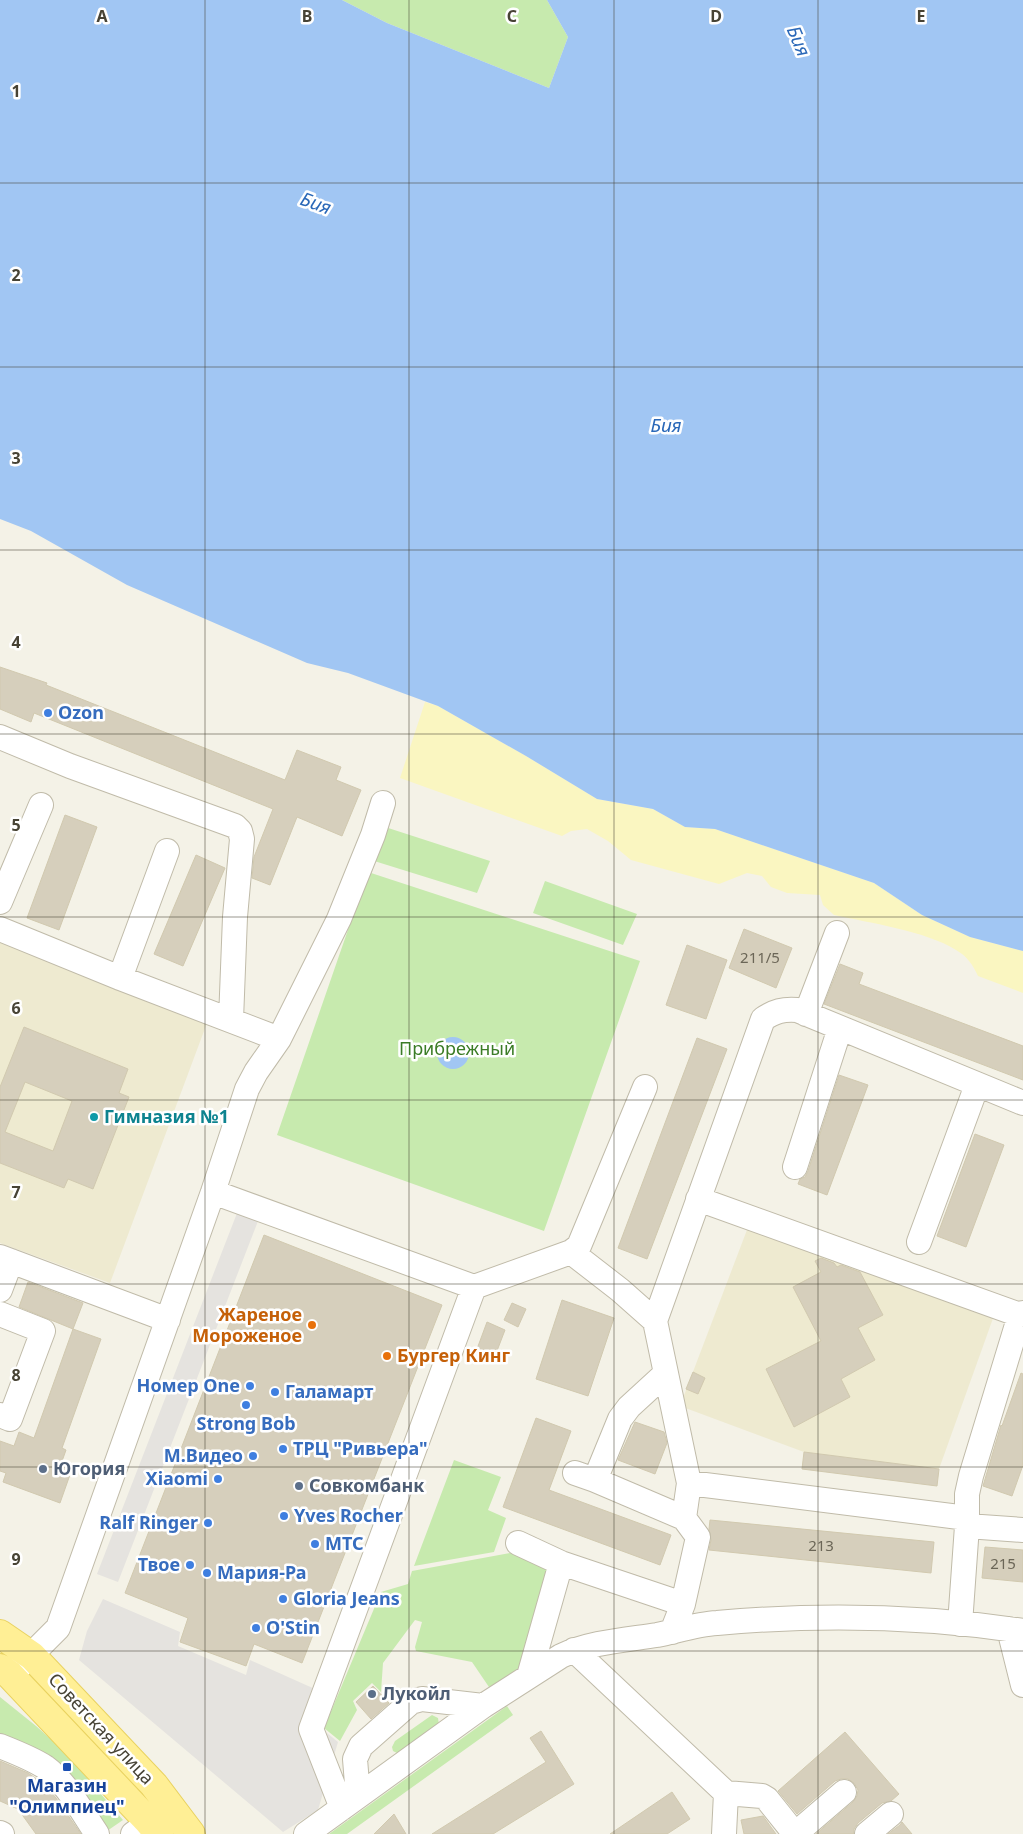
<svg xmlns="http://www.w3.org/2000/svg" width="1023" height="1834" font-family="'Noto Sans',sans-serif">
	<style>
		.education { fill: #eeead0 }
		.green { fill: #c7eaae }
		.sand { fill: #faf6c1 }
		.parking { fill: #e5e3df }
		.water { fill: #a1c6f3 }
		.building { fill: #d6cfbc; stroke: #d1c9af; fill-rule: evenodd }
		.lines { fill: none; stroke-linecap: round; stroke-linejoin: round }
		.minor-casing { stroke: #c0bba9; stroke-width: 26 }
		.major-casing { stroke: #e9d260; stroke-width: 30 }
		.minor { stroke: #fff; stroke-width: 24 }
		.major { stroke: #ffef95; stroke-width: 28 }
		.grid { fill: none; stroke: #474335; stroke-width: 1; stroke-opacity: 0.55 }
		.shop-dot { fill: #3f7fe0; stroke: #fff; stroke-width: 2 }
		.culture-dot { fill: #0f9aa8; stroke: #fff; stroke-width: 2 }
		.food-dot { fill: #e8710a; stroke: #fff; stroke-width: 2 }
		.service-dot { fill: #5c6f8a; stroke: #fff; stroke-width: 2 }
		.transit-dot { fill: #1a4fb4; stroke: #fff; stroke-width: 2 }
		.labels { text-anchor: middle; stroke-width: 5; stroke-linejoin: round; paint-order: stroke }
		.number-label { font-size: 15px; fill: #6b6657 }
		.shop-label { font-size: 18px; font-weight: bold; fill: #366cbe; stroke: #fff; text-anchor: start }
		.park-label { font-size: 18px; fill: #3b7c26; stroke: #fff }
		.culture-label { font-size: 18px; font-weight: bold; fill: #0d838f; stroke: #fff; text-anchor: start }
		.food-label { font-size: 18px; font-weight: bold; fill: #c56008; stroke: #fff; text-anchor: end }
		.service-label { font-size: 18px; font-weight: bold; fill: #4e5e75; stroke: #fff; text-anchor: start }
		.street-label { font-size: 18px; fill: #474335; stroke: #fff }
		.transit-label { font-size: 18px; font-weight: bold; fill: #164399; stroke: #fff }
		.water-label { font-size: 19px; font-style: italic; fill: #2a68b8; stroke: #fff }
		.grid-label { font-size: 16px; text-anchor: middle; font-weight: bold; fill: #474335; stroke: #fff; stroke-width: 5; stroke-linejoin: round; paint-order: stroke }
	</style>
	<rect width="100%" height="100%" fill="#f4f2e7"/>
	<path class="education" d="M 0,940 L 207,1023 L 110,1283 L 0,1243 Z
		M 750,1222 L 996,1310 L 939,1469 L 804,1452 L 680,1406 Z"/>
	<path class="green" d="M 342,0 L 547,0 L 568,37 L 549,88 L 387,23 Z
		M 382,826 L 490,861 L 477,893 L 371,860 Z
		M 368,872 L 640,961 L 544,1231 L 277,1135 Z
		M 545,881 L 637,914 L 623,945 L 533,913 Z
		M 454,1460 L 501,1477 L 488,1510 L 506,1518 L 494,1552 L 414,1566 Z
		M 510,1553 L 543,1559 L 550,1565 L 525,1661 L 512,1676 L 491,1690 L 472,1662 L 416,1651 L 415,1647 L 422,1622 L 415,1620 L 383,1663 L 381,1692 L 372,1683 L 353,1701 L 357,1710 L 340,1741 L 324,1728 L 381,1592 L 408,1584 L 412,1571 Z
		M 0,1697 L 36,1726 L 65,1752 L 123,1820 L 107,1831 L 0,1740 Z
		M 507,1706 L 513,1715 L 347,1834 L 329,1834 Z
		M 432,1715 L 438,1718 L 439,1725 L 399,1754 L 393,1751 L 392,1747 L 395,1741 Z"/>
	<path class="sand" d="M 425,702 L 438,706 L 526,756 L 597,799 L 653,809 L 685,827 L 715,829 L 874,883 L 922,915 L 970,937 L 1023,951 L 1023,993 L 978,976 C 973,965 967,956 956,950 C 926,931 870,923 834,915 L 823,905 L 820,895 L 787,893 L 771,887 L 762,876 L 747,873 L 719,884 L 631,860 L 608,841 L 587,829 L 571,831 L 562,836 L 400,778 Z"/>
	<path class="parking" d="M 239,1208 L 260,1216 L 118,1582 L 97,1574 Z
		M 103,1599 L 180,1632 L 178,1646 L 246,1675 L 250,1660 L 335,1698 L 322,1729 L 338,1742 L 318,1810 L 283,1832 L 79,1660 L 87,1631 Z"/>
	<path class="water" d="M 0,0 L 342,0 L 387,23 L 549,88 L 568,37 L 547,0 L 1023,0 L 1023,951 L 970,937 L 922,915 L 874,883 L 715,829 L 685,827 L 653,809 L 597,799 L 526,756 L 438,706 L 348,673 L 307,663 L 127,585 L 31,531 L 0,519 Z
		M437 1053a16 16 0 1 1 32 0a16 16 0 1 1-32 0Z"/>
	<path class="building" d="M 0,667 L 47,683 L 46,685 L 285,780 L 297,750 L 341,767 L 336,780 L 361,790 L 342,836 L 297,817 L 270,885 L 252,878 L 254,857 L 273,809 L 34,713 L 31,722 L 0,709 Z
		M 65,815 L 97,827 L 59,930 L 27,918 Z
		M 196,855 L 225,868 L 183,966 L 154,954 Z
		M 744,929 L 792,948 L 776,988 L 729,968 Z
		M 687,945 L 727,960 L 706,1019 L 666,1005 Z
		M 840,964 L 863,973 L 859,984 L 1023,1046 L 1023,1080 L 824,1004 Z
		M 24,1027 L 128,1069 L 119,1093 L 129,1097 L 93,1189 L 68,1179 L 64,1188 L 0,1163 L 0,1087 ZM 25,1082 L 72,1101 L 53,1151 L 5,1132 Z
		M 697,1038 L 727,1049 L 647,1259 L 618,1248 Z
		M 839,1075 L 868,1085 L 827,1195 L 798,1184 L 800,1179 L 805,1177 L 808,1171 Z
		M 975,1134 L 1004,1145 L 966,1247 L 937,1236 Z
		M 264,1235 L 442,1305 L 302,1663 L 254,1644 L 246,1666 L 180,1642 L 188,1618 L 125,1593 Z
		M 821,1258 L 834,1263 L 837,1267 L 841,1265 L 860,1272 L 883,1315 L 858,1328 L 875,1360 L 841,1379 L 850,1397 L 794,1427 L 766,1369 L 821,1341 L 793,1287 L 821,1272 L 815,1261 Z
		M 28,1282 L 83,1303 L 73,1329 L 19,1307 Z
		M 562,1300 L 614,1318 L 588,1396 L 536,1379 Z
		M 512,1303 L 526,1309 L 518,1327 L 504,1320 Z
		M 487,1322 L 505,1330 L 495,1356 L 477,1349 Z
		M 73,1329 L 101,1339 L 62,1448 L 66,1450 L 61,1464 L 72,1469 L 60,1503 L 3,1482 L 6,1473 L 0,1471 L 0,1441 L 14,1446 L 19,1432 L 34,1438 Z
		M 693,1372 L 705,1378 L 698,1394 L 686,1389 Z
		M 1021,1373 L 1023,1374 L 1023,1465 L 1012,1496 L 983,1486 L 1001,1425 L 1002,1426 Z
		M 536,1418 L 571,1431 L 549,1490 L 671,1535 L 660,1565 L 503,1507 Z
		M 635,1422 L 664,1432 L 667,1443 L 655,1474 L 618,1460 Z
		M 804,1452 L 939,1469 L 937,1486 L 802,1469 Z
		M 710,1520 L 934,1542 L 931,1573 L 709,1550 L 711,1540 L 709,1529 Z
		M 985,1547 L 1023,1550 L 1023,1582 L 982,1578 Z
		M 373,1686 L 389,1703 L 371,1719 L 356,1702 Z
		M 541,1731 L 574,1784 L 493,1834 L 432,1834 L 546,1762 L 530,1738 Z
		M 845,1732 L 899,1794 L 891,1801 L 882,1803 L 858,1823 L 854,1829 L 854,1834 L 816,1834 L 853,1802 L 857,1796 L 858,1790 L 854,1783 L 848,1779 L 841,1779 L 835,1781 L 797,1814 L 778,1791 Z
		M 0,1761 L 28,1773 L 44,1784 L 56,1798 L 81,1834 L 36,1834 L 18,1809 L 0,1801 Z
		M 672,1792 L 690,1819 L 667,1834 L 610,1834 Z
		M 394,1814 L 406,1834 L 374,1834 Z
		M 763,1816 L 776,1834 L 744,1834 L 741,1820 Z
		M 902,1822 L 912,1834 L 888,1834 L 900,1825 Z"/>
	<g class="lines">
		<defs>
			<path id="minor" d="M 0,737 L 70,766 L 235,826 L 240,831 L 242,839 L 235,917 L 231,1020
				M 0,902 L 41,805
				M 0,929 L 120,978 L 279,1039
				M 120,978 L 167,851
				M 806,1014 L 837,933
				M 795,1167 L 840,1028
				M 213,1192 L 474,1287 L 311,1729 L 342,1808
				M 698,1199 L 1020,1315
				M 919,1242 L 977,1085
				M 571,1252 L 620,1290 L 655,1321
				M 0,1257 L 168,1320
				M 474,1287 L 571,1252 L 579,1246 L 645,1087
				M 0,1290 L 11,1261
				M 0,1314 L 43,1331 L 10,1419 L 0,1415
				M 575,1473 L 595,1480 L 684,1518
				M 595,1480 L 620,1419 L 629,1407 L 665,1374
				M 689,1483 L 967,1518
				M 967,1526 L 1023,1530
				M 518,1543 L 561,1563 L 529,1676
				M 561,1563 L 683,1604
				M 960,1624 L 967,1526 L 967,1494 L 971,1476 L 1020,1315 L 1023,1313
				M 1009,1629 L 1023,1685
				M 672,1632 L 683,1604 L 698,1537 L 684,1518 L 689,1483 L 655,1321 L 763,1019 C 775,1011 783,1009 797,1010 L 1023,1103
				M 574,1650 L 726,1793 L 724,1834
				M 18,1668 L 58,1628 L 213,1192 L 247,1089 L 256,1072 L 279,1039 L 339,919 L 373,835 L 383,803
				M 0,1746 C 15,1752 31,1758 45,1767 C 67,1783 82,1812 97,1834
				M 726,1793 L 762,1796 L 767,1799 L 795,1834
				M 358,1796 L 355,1759 L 361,1746 L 411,1702 L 422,1699 L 483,1706
				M 0,1833 L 2,1834
				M 133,1834 L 149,1822
				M 306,1834 L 483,1706 L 561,1656 C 591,1642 625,1640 657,1635 C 677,1631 697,1624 717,1623 C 817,1614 923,1616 1023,1631
				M 795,1834 L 844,1792
				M 867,1834 L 891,1814"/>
			<path id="major" d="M 0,1634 L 32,1656 L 154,1785 L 191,1834
				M 0,1668 L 10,1675 L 149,1822 L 159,1834"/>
		</defs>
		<use href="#minor" class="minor-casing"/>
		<use href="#major" class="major-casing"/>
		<use href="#minor" class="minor"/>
		<use href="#major" class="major"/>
	</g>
	<path class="grid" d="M 205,0 L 205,1834M 409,0 L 409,1834M 614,0 L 614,1834M 818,0 L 818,1834M 0,183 L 1023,183M 0,367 L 1023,367M 0,550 L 1023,550M 0,734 L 1023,734M 0,917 L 1023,917M 0,1100 L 1023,1100M 0,1284 L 1023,1284M 0,1467 L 1023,1467M 0,1651 L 1023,1651"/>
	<g class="shop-dot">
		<circle cx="48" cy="713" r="5"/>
		<circle cx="250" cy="1386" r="5"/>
		<circle cx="275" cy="1392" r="5"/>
		<circle cx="246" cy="1405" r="5"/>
		<circle cx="283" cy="1449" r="5"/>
		<circle cx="253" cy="1456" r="5"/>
		<circle cx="218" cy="1479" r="5"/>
		<circle cx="284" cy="1516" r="5"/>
		<circle cx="208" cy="1523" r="5"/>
		<circle cx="315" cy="1544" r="5"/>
		<circle cx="190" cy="1565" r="5"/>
		<circle cx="207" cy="1573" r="5"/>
		<circle cx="283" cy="1599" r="5"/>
		<circle cx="256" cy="1628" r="5"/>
	</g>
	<circle class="culture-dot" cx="94" cy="1117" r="5"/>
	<g class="food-dot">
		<circle cx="312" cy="1325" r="5"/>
		<circle cx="387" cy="1356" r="5"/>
	</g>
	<g class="service-dot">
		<circle cx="43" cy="1469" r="5"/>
		<circle cx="299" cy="1486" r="5"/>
		<circle cx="372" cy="1694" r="5"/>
	</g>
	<rect class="transit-dot" x="62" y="1762" width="10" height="10" rx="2.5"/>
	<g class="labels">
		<g class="number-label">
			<text x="760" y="963">211/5</text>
			<text x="821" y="1551">213</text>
			<text x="1003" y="1569">215</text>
		</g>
		<g class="shop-label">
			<text x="58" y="719">Ozon</text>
			<text x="240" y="1392" text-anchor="end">Номер One</text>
			<text x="285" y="1398">Галамарт</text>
			<text x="246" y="1430" text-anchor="middle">Strong Bob</text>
			<text x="293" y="1455">ТРЦ "Ривьера"</text>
			<text x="243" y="1462" text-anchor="end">М.Видео</text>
			<text x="208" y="1485" text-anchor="end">Xiaomi</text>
			<text x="294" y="1522">Yves Rocher</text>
			<text x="198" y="1529" text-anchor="end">Ralf Ringer</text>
			<text x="325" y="1550">МТС</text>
			<text x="180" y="1571" text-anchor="end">Твое</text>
			<text x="217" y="1579">Мария-Ра</text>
			<text x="293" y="1605">Gloria Jeans</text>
			<text x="266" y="1634">O'Stin</text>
		</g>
		<g class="park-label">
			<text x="457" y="1055">Прибрежный</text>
		</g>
		<g class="culture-label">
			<text x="104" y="1123">Гимназия №1</text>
		</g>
		<g class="food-label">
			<text x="302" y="1321">Жареное<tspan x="302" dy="21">Мороженое</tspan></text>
			<text x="397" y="1362" text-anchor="start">Бургер Кинг</text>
		</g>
		<g class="service-label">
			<text x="53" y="1475">Югория</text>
			<text x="309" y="1492">Совкомбанк</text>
			<text x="382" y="1700">Лукойл</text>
		</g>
		<g class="street-label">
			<text transform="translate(101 1729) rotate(47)" y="6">Советская улица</text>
		</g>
		<g class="transit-label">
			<text x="67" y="1792">Магазин<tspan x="67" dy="21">"Олимпиец"</tspan></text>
		</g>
		<g class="water-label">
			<text transform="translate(799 41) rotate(67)" y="7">Бия</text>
			<text transform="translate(316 203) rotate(20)" y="7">Бия</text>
			<text x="666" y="432">Бия</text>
		</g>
	</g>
	<g class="grid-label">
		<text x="102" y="22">A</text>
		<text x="307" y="22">B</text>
		<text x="512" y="22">C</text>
		<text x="716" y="22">D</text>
		<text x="921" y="22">E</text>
		<text x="16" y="97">1</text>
		<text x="16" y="281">2</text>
		<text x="16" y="464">3</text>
		<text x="16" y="648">4</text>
		<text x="16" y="831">5</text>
		<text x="16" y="1014">6</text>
		<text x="16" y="1198">7</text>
		<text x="16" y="1381">8</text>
		<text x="16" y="1565">9</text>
	</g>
</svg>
